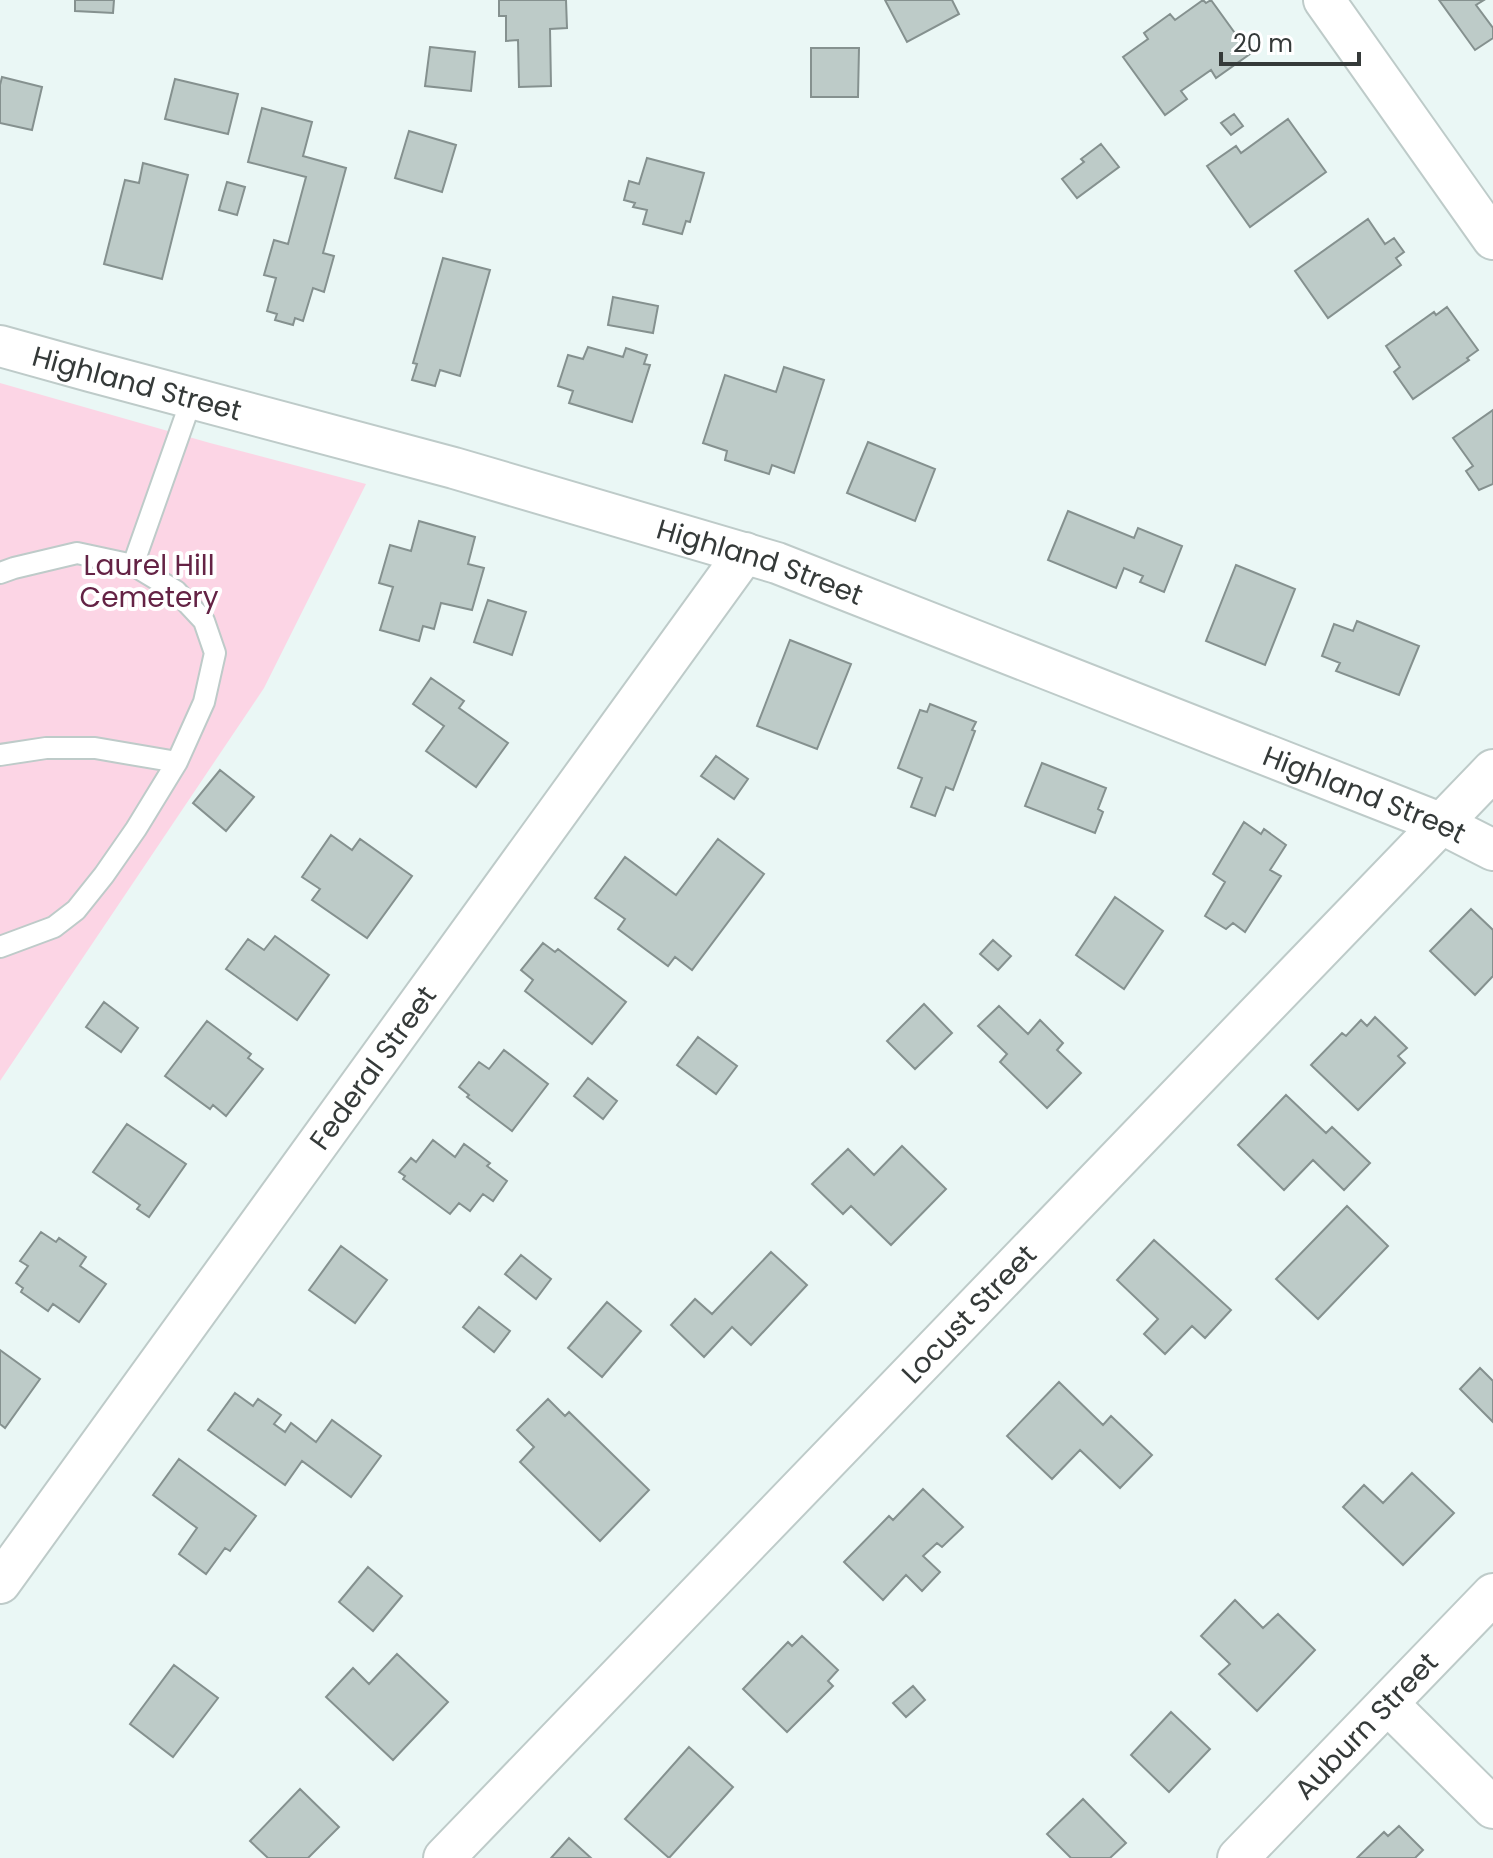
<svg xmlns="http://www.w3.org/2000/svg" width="1493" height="1858" font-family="Poppins,sans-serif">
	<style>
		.green { fill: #fcd5e5 }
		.building { fill: #bdcbc8; stroke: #85918f; stroke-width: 2 }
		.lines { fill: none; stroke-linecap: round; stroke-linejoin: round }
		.service-casing { stroke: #becbc9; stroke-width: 24 }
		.minor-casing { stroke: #becbc9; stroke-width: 44 }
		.service { stroke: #fff; stroke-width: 20 }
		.minor { stroke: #fff; stroke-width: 40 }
		.labels { text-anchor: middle; stroke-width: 8; stroke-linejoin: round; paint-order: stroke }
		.street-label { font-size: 28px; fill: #353a39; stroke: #fff }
		.park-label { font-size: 28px; fill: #642345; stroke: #fff }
	</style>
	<rect width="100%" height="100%" fill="#eaf7f5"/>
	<path class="green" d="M 0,383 L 210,443 L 366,484 L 264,688 L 0,1081 Z"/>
	<path class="building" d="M 75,0 L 114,0 L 113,13 L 75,11 Z
		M 499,0 L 566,0 L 567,28 L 550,29 L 551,86 L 519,87 L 518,40 L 506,41 L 506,16 L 499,16 Z
		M 885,0 L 952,0 L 959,14 L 907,42 Z
		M 1203,0 L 1206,3 L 1211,0 L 1250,54 L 1216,78 L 1211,70 L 1181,91 L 1187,99 L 1165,115 L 1123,57 L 1148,39 L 1144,33 L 1170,14 L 1175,20 Z
		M 1439,0 L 1484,0 L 1476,5 L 1493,28 L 1493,38 L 1475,50 Z
		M 430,47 L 475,52 L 471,91 L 425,86 Z
		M 811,48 L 859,48 L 858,97 L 811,97 Z
		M 2,77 L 42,87 L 32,130 L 0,123 L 0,85 Z
		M 175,79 L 238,94 L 228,134 L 165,119 Z
		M 262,108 L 312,122 L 303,156 L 346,168 L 323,253 L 334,256 L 324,292 L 313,288 L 303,321 L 295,318 L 293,325 L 275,320 L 277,314 L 267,311 L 276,278 L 264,275 L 274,240 L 288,244 L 306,177 L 248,162 Z
		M 1234,114 L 1243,126 L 1231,135 L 1221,123 Z
		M 1288,119 L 1326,172 L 1250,227 L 1207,166 L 1236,146 L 1241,153 Z
		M 409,131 L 456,145 L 442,192 L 395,178 Z
		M 1101,144 L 1119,167 L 1077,198 L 1062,179 L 1084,162 L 1081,159 Z
		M 647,158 L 704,173 L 690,222 L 686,221 L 682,234 L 643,224 L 647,210 L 633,207 L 635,203 L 624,200 L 629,181 L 639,184 Z
		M 143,163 L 188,175 L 162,279 L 104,264 L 125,180 L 139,183 Z
		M 227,182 L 245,187 L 237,215 L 219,210 Z
		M 1368,219 L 1385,244 L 1394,238 L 1404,252 L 1396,258 L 1401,265 L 1328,318 L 1295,271 Z
		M 443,258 L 490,270 L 460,376 L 440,370 L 435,386 L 412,380 L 417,364 L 413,363 Z
		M 613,297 L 658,306 L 653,333 L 608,325 Z
		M 1447,307 L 1478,350 L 1467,358 L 1469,360 L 1413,399 L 1394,372 L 1400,367 L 1386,346 L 1434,312 L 1436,315 Z
		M 588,347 L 623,357 L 626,348 L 647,355 L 644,364 L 650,365 L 632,422 L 569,403 L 573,391 L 558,386 L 568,355 L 583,359 Z
		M 784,367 L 824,380 L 794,473 L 772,465 L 769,474 L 725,460 L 727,451 L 703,443 L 725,375 L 776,392 Z
		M 1493,410 L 1493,484 L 1479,490 L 1466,471 L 1473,466 L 1453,438 Z
		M 868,442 L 935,469 L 915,521 L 847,493 Z
		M 1068,511 L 1134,538 L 1138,528 L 1182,546 L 1164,592 L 1140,582 L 1143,576 L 1124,568 L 1116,588 L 1048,560 Z
		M 419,521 L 475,537 L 468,564 L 484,568 L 472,610 L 441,603 L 434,629 L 423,626 L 419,641 L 380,630 L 393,587 L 379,583 L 390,545 L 411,551 Z
		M 1236,565 L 1295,589 L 1265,665 L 1206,641 Z
		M 488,600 L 526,612 L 512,655 L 474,642 Z
		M 1357,621 L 1419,646 L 1399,695 L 1336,671 L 1340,663 L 1322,656 L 1334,624 L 1353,631 Z
		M 790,640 L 851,664 L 817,749 L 757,726 Z
		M 431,678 L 464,701 L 459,708 L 508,743 L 476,787 L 426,751 L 444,726 L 413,704 Z
		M 930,704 L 976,722 L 972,730 L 975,731 L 953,790 L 946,787 L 935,816 L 911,807 L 922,778 L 898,768 L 920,710 L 927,712 Z
		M 716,756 L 748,779 L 734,799 L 701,776 Z
		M 1042,763 L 1106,788 L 1098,809 L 1103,812 L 1095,833 L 1025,806 Z
		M 220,770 L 254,797 L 226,831 L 193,803 Z
		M 1244,822 L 1261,834 L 1264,829 L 1286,845 L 1270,870 L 1281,876 L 1245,932 L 1233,923 L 1226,929 L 1205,916 L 1225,882 L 1213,874 Z
		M 331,835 L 352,850 L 360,839 L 412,876 L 367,938 L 312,900 L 320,889 L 302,877 Z
		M 718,839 L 764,874 L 692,970 L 675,957 L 668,966 L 618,929 L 625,919 L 595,898 L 625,857 L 676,895 Z
		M 1115,897 L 1163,931 L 1124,989 L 1076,955 Z
		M 1471,909 L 1493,930 L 1493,976 L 1475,995 L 1430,951 Z
		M 275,936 L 329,975 L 297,1020 L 226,969 L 248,939 L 264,950 Z
		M 993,940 L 1011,956 L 998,970 L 980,954 Z
		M 543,943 L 555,952 L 558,949 L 626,1002 L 592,1044 L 525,991 L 533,980 L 521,970 Z
		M 104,1002 L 138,1028 L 121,1052 L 86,1027 Z
		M 924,1004 L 952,1033 L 915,1069 L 887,1041 Z
		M 999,1006 L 1028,1034 L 1040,1020 L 1063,1043 L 1057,1050 L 1081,1073 L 1047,1108 L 1000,1062 L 1007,1054 L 978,1026 Z
		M 1375,1017 L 1407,1048 L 1398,1056 L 1405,1063 L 1358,1110 L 1311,1065 L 1342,1033 L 1346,1036 L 1361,1020 L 1367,1026 Z
		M 207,1021 L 251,1054 L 248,1058 L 263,1069 L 226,1116 L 213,1105 L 210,1109 L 165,1076 Z
		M 698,1037 L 737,1066 L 716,1094 L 677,1065 Z
		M 504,1050 L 548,1084 L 512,1131 L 467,1097 L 469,1095 L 459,1087 L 479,1062 L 489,1069 Z
		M 588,1078 L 617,1101 L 603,1119 L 574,1096 Z
		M 1286,1095 L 1326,1133 L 1332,1127 L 1370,1163 L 1344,1190 L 1313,1160 L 1284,1190 L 1238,1145 Z
		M 127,1124 L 186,1164 L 149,1217 L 137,1209 L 140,1205 L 93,1172 Z
		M 433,1140 L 455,1157 L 464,1144 L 490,1163 L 487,1166 L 507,1181 L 493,1201 L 483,1194 L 470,1211 L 459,1203 L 450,1214 L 403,1179 L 405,1176 L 399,1172 L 411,1158 L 416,1162 Z
		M 902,1146 L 946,1189 L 891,1245 L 851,1206 L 843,1214 L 812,1184 L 848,1149 L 874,1175 Z
		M 1347,1206 L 1388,1246 L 1318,1319 L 1276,1279 Z
		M 41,1232 L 56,1242 L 59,1238 L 86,1257 L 80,1266 L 106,1284 L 79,1322 L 53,1304 L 48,1311 L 21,1292 L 23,1288 L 16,1283 L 28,1266 L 20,1261 Z
		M 1154,1240 L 1231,1310 L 1205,1338 L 1192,1326 L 1165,1354 L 1144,1334 L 1158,1319 L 1117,1280 Z
		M 341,1246 L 387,1280 L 355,1323 L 309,1290 Z
		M 771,1252 L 807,1285 L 751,1345 L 732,1327 L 704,1357 L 671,1325 L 695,1299 L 712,1314 Z
		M 521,1255 L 551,1279 L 536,1299 L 505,1274 Z
		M 607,1302 L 641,1331 L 602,1377 L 568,1348 Z
		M 479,1307 L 510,1331 L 494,1352 L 463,1327 Z
		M 0,1350 L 40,1379 L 5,1428 L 0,1424 Z
		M 1480,1368 L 1493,1381 L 1493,1422 L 1460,1389 Z
		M 1059,1382 L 1103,1425 L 1111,1416 L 1152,1455 L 1120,1488 L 1080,1450 L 1052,1479 L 1007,1436 Z
		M 235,1393 L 253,1406 L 258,1399 L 281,1415 L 274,1424 L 285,1432 L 291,1423 L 316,1442 L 332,1420 L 381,1456 L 351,1497 L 302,1461 L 285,1485 L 208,1430 Z
		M 548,1399 L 565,1416 L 569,1412 L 649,1490 L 600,1541 L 520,1462 L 534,1447 L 517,1430 Z
		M 179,1459 L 256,1516 L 230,1551 L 225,1548 L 206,1574 L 179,1554 L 197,1528 L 153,1495 Z
		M 1412,1473 L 1454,1513 L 1403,1565 L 1343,1507 L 1364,1485 L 1383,1503 Z
		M 923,1489 L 963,1527 L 942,1547 L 937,1543 L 923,1556 L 940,1572 L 922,1591 L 906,1575 L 883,1600 L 844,1562 L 889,1516 L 893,1520 Z
		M 368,1567 L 402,1596 L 373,1631 L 339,1602 Z
		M 1235,1600 L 1263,1628 L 1278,1614 L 1315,1650 L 1257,1711 L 1219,1674 L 1230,1664 L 1201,1636 Z
		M 802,1636 L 838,1670 L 828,1681 L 833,1686 L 787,1732 L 743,1689 L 788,1642 L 792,1646 Z
		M 397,1654 L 448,1702 L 393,1760 L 326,1697 L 353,1668 L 369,1684 Z
		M 174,1665 L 218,1698 L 173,1757 L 130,1724 Z
		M 913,1686 L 925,1700 L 906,1717 L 893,1703 Z
		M 1171,1712 L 1210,1749 L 1169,1792 L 1131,1755 Z
		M 689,1747 L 733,1787 L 669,1858 L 625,1819 Z
		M 300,1789 L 339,1827 L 308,1858 L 268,1858 L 250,1841 Z
		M 1083,1799 L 1126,1843 L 1110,1858 L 1071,1858 L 1047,1834 Z
		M 1399,1826 L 1423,1850 L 1415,1858 L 1357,1858 L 1384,1832 L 1388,1836 Z
		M 569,1838 L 591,1858 L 551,1858 Z"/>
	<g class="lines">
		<defs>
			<path id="service" d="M 133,565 L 192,398
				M 0,573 L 14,568 L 77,553 L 133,565 L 176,591 L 204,621 L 215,653 L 204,702 L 177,762 L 136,829 L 104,875 L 76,910 L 54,927 L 0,947
				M 0,755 L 46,748 L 95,748 L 177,762"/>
			<g id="minor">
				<path d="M 1324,0 L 1493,239"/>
				<path id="s1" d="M 0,346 L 90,371 L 454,468 L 777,563 L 1440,823 L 1493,850"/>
				<path id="s2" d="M 0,1583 L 745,553"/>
				<path d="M 1388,1704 L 1493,1808"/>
				<path id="s3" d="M 444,1858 L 1493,770"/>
				<path id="s4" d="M 1238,1858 L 1493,1594"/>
			</g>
		</defs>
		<use href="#service" class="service-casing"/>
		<use href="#minor" class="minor-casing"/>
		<use href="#service" class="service"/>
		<use href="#minor" class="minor"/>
	</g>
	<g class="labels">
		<g class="street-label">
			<text dy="10" stroke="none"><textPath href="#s1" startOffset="142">Highland Street</textPath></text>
			<text dy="10" stroke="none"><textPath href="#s1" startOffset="790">Highland Street</textPath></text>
			<text dy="10" stroke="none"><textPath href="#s1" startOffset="1438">Highland Street</textPath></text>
			<text dy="10" stroke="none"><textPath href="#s2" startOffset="636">Federal Street</textPath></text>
			<text dy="10" stroke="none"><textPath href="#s3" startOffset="756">Locust Street</textPath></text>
			<text dy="10" stroke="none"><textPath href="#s4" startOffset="184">Auburn Street</textPath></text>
		</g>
		<g class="park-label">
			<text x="149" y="575">Laurel Hill<tspan x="149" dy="32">Cemetery</tspan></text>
		</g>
	</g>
	<path d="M1221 52v12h138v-12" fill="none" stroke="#353a39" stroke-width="4"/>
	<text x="1233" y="52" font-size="24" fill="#353a39" stroke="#ffffff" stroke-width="6" paint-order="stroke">20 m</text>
</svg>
